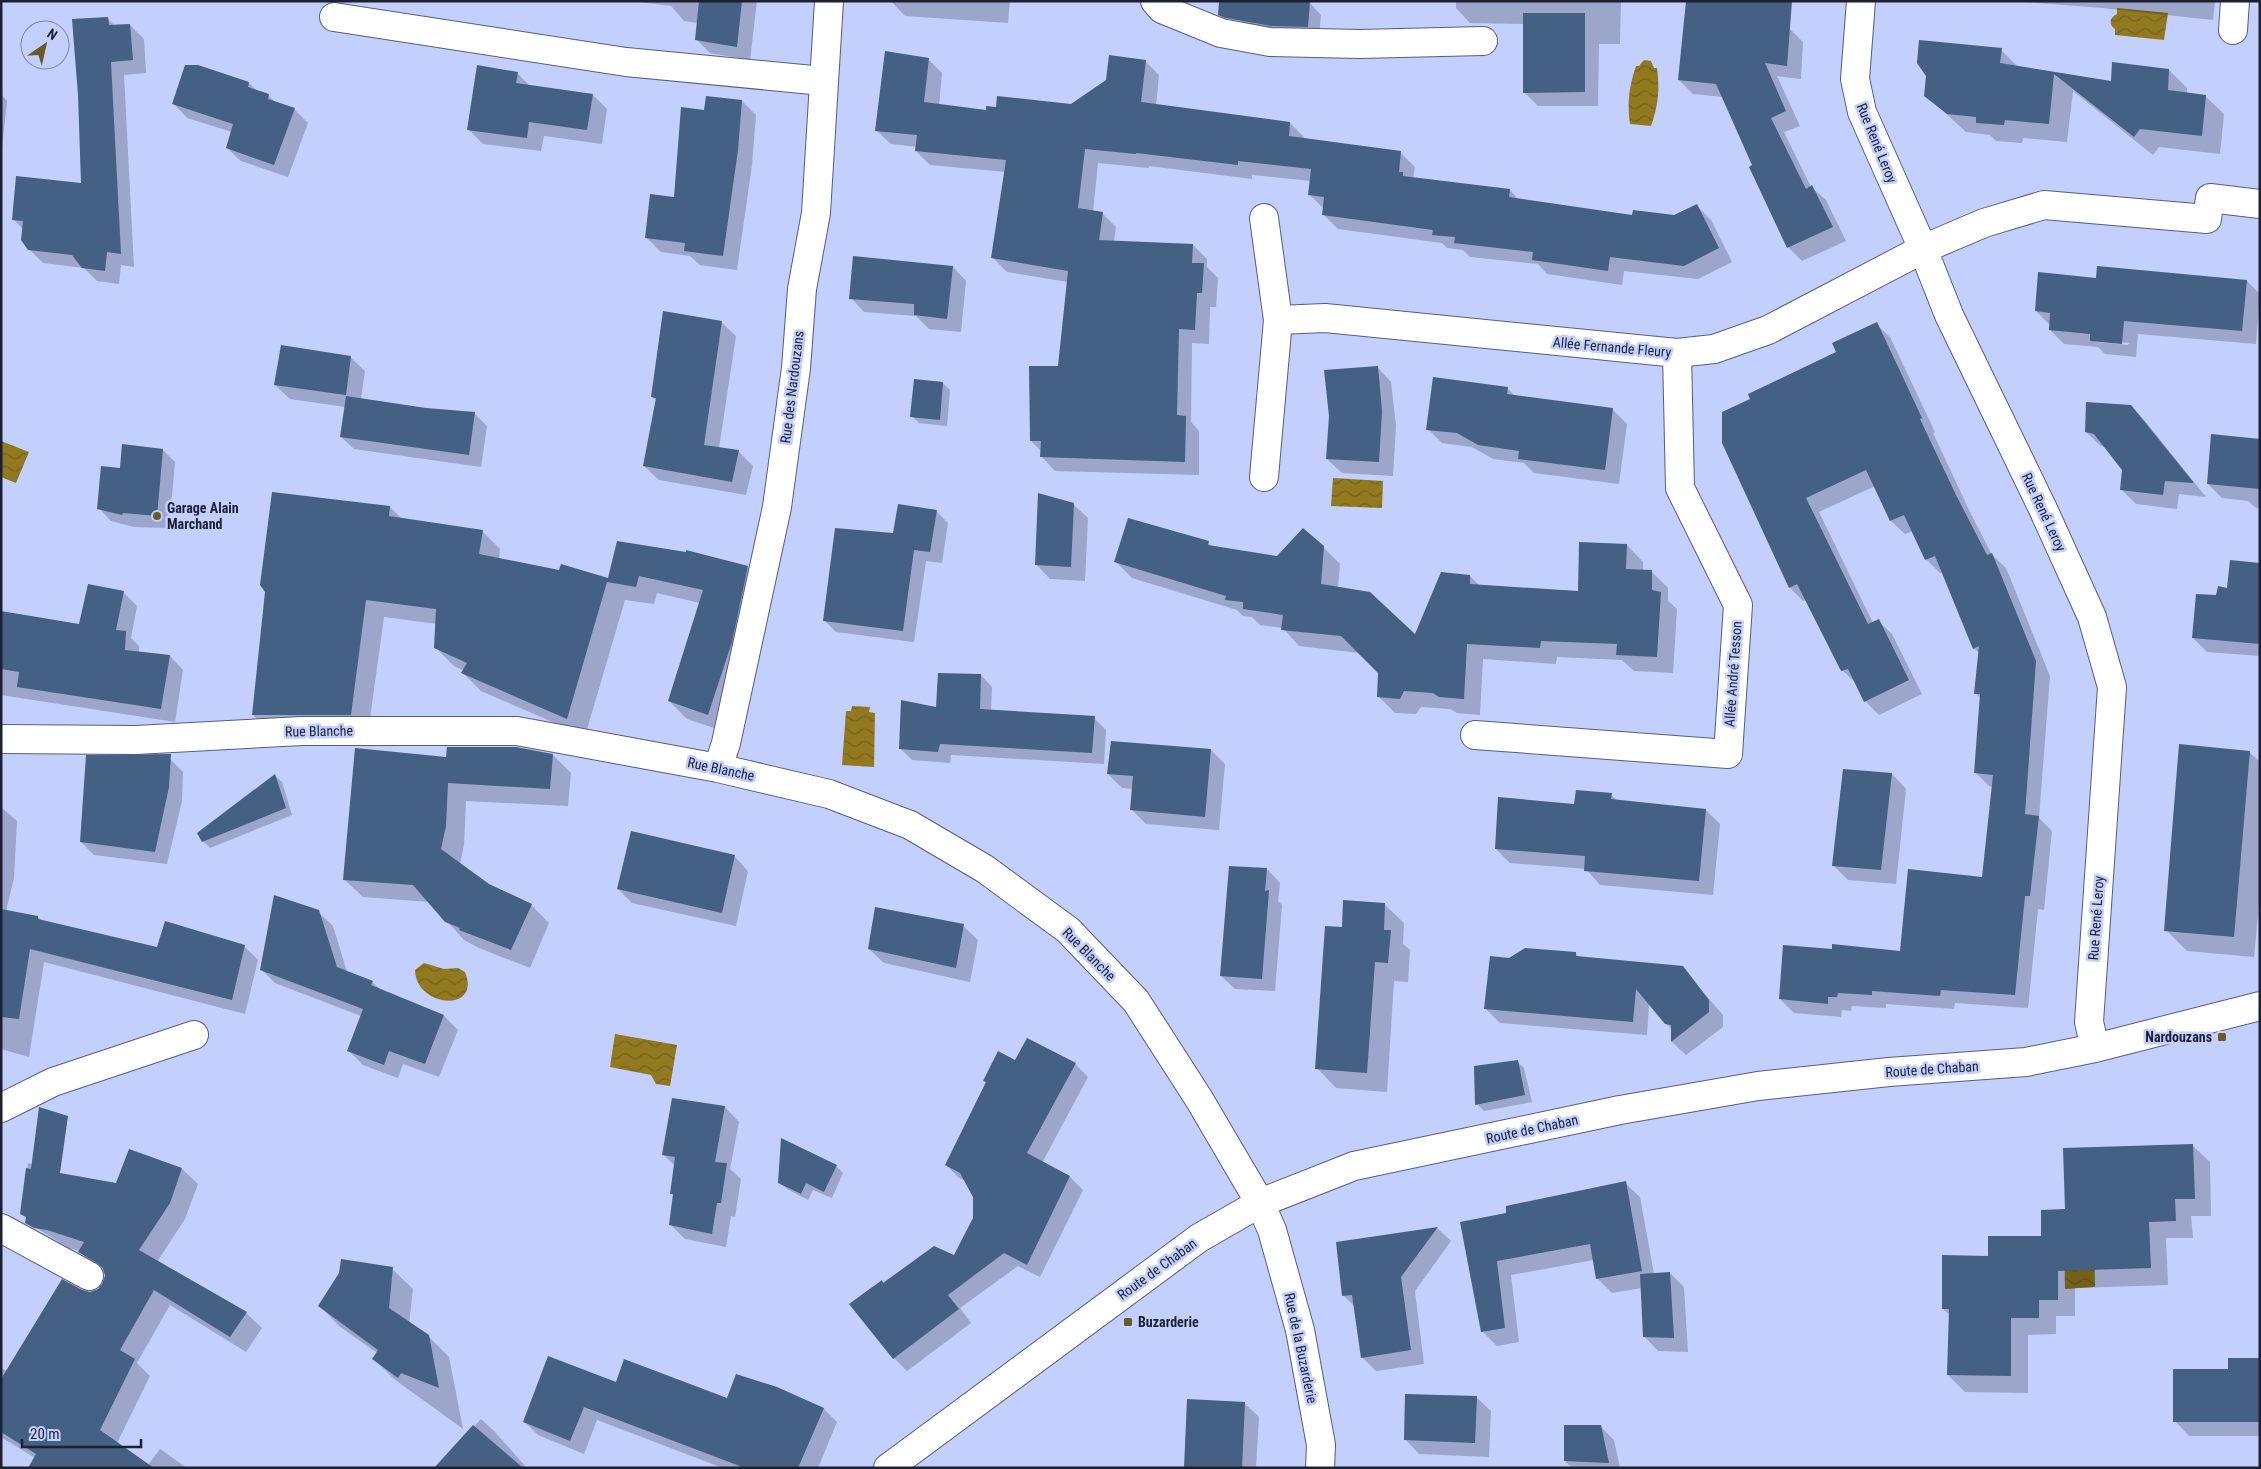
<svg xmlns="http://www.w3.org/2000/svg" width="2261" height="1469" font-family="'Roboto Condensed',sans-serif">
	<style>
		.water { fill: url(#water-waves) }
		.shadow { fill: #0003; fill-rule: evenodd }
		.building { fill: #446082 }
		.lines { fill: none; stroke-linecap: round; stroke-linejoin: round }
		.minor-casing { stroke: #545d85; stroke-width: 30 }
		.minor { stroke: #fff; stroke-width: 28 }
		.poi-dot { fill: #695a27; stroke: #c3cffd; stroke-width: 2 }
		.labels { text-anchor: middle; stroke-width: 5; stroke-linejoin: round; paint-order: stroke }
		.street-label { font-size: 14px; fill: #1c2030; stroke: #c3cffd }
		.poi-label { font-size: 14px; font-weight: bold; fill: #1c2030; stroke: #c3cffd; text-anchor: start }
	</style>
	<defs>
		<pattern id="water-waves" width="16" height="10" patternUnits="userSpaceOnUse" patternTransform="scale(1.25)"><rect width="16" height="10" fill="#917920"/><path d="M0 5q4-4 8 0t8 0" fill="none" stroke="#76631c"/></pattern>
	</defs>
	<rect width="100%" height="100%" fill="#c3cffd"/>
	<path class="water" d="M 2117,8 L 2168,13 L 2164,40 L 2115,35 L 2115,29 C 2108,24 2110,17 2117,14 Z
		M 1644,60 L 1651,61 L 1654,68 L 1657,68 C 1660,90 1658,106 1651,126 L 1630,124 C 1627,103 1629,87 1636,66 L 1639,66 Z
		M 1,441 L 29,452 L 16,483 L 1,477 Z
		M 1333,478 L 1383,481 L 1382,508 L 1331,506 Z
		M 852,706 L 870,707 L 869,712 L 875,713 L 874,767 L 842,765 L 846,711 L 851,711 Z
		M 424,963 L 444,969 L 458,968 L 465,972 C 482,1013 416,1008 415,970 Z
		M 615,1034 L 677,1045 L 670,1086 L 656,1084 L 651,1075 L 610,1067 Z
		M 2094,1230 L 2095,1287 L 2065,1289 L 2064,1231 Z"/>
	<path class="shadow" d="M 632,1 L 757,1 L 750,60 L 710,53 L 697,40 L 698,23 L 684,21 L 671,6 Z
		M 891,1 L 1010,1 L 1008,23 L 905,16 Z
		M 1456,1 L 1621,1 L 1620,44 L 1599,44 L 1598,106 L 1538,106 L 1524,92 L 1524,24 L 1470,23 L 1456,8 Z
		M 2014,1 L 2215,1 L 2213,20 L 2102,8 Z
		M 1310,3 L 1321,15 L 1319,38 L 1252,31 L 1240,20 Z
		M 107,18 L 115,26 L 130,25 L 144,39 L 146,73 L 124,75 L 134,267 L 121,265 L 119,284 L 97,281 L 84,268 L 43,263 L 29,249 L 23,229 L 13,219 L 82,185 Z
		M 1789,28 L 1803,42 L 1801,79 L 1777,76 L 1800,126 L 1784,132 L 1811,187 L 1826,200 L 1846,241 L 1802,261 L 1788,247 L 1723,97 L 1693,94 L 1679,80 Z
		M 2001,50 L 2019,68 L 2112,82 L 2169,70 L 2187,88 L 2187,93 L 2205,96 L 2224,114 L 2220,154 L 2159,147 L 2153,155 L 2073,91 L 2067,142 L 2023,138 L 2022,143 L 1996,141 L 1990,135 L 1966,132 L 1926,95 Z
		M 928,59 L 942,73 L 939,105 L 987,111 L 997,108 L 1071,106 L 1145,61 L 1159,75 L 1156,106 L 1290,123 L 1304,137 L 1304,139 L 1401,153 L 1415,167 L 1413,179 L 1510,190 L 1519,200 L 1633,217 L 1674,216 L 1697,206 L 1711,220 L 1732,262 L 1698,279 L 1624,271 L 1622,285 L 1547,274 L 1538,264 L 1470,257 L 1463,250 L 1447,248 L 1442,243 L 1338,229 L 1324,215 L 1323,208 L 1309,194 L 1311,181 L 1252,175 L 1252,179 L 1149,166 L 1149,168 L 1098,163 L 1093,212 L 1102,213 L 1116,227 L 1114,242 L 1193,245 L 1207,259 L 1207,267 L 1218,278 L 1216,307 L 1210,307 L 1209,344 L 1192,343 L 1191,422 L 1199,431 L 1199,475 L 1055,471 L 1041,456 L 1041,451 L 1031,441 L 1059,367 L 1068,282 L 1007,272 L 993,258 L 1006,172 L 930,165 L 916,151 L 917,147 L 891,144 L 876,130 Z
		M 517,73 L 530,86 L 593,95 L 607,109 L 602,144 L 544,136 L 541,151 L 483,144 L 468,129 Z
		M 249,83 L 258,92 L 268,95 L 276,103 L 294,109 L 308,123 L 288,177 L 241,161 L 227,148 L 232,132 L 187,118 L 174,104 Z
		M 1,94 L 7,101 L 1,158 Z
		M 742,101 L 756,115 L 752,165 L 737,270 L 700,265 L 690,256 L 661,252 L 646,237 L 675,199 L 705,111 Z
		M 953,267 L 966,281 L 961,332 L 929,329 L 916,316 L 864,312 L 851,298 Z
		M 2097,280 L 2247,281 L 2260,294 L 2256,344 L 2138,334 L 2136,357 L 2105,354 L 2098,347 L 2064,344 L 2050,330 L 2050,325 L 2036,311 ZM 2093,340 L 2129,343 L 2128,345 L 2096,342 Z
		M 721,322 L 736,336 L 719,448 L 738,451 L 753,466 L 746,495 L 659,480 L 644,466 L 657,401 L 652,397 Z
		M 1876,324 L 1890,337 L 1935,432 L 1933,433 L 1969,510 L 1992,555 L 2006,568 L 2050,676 L 2039,818 L 2052,831 L 2044,910 L 2038,909 L 2028,1008 L 1955,1003 L 1954,1009 L 1886,1004 L 1886,1008 L 1852,1006 L 1851,1011 L 1842,1010 L 1841,1017 L 1794,1013 L 1780,999 L 1833,951 L 1902,952 L 1984,879 L 1993,787 L 1989,786 L 1975,772 L 1981,699 L 1976,693 L 1979,653 L 1974,648 L 1943,572 L 1940,573 L 1926,559 L 1913,531 L 1905,534 L 1891,521 L 1875,486 L 1819,512 L 1873,623 L 1878,621 L 1892,634 L 1922,694 L 1879,715 L 1865,701 L 1857,684 L 1842,670 L 1807,600 L 1803,601 L 1790,588 L 1752,399 L 1838,353 Z
		M 350,357 L 365,371 L 361,399 L 425,409 L 474,413 L 487,426 L 481,467 L 354,449 L 341,437 L 345,407 L 290,399 L 275,385 Z
		M 1377,367 L 1391,382 L 1396,426 L 1393,476 L 1342,473 L 1327,459 Z
		M 943,383 L 950,390 L 947,426 L 919,423 L 912,416 Z
		M 1507,388 L 1515,396 L 1613,410 L 1627,424 L 1619,484 L 1534,473 L 1524,463 L 1493,459 L 1472,447 L 1442,443 L 1428,429 Z
		M 2131,406 L 2145,421 L 2206,497 L 2179,494 L 2177,509 L 2136,504 L 2122,490 L 2123,469 L 2106,447 L 2101,446 L 2086,432 Z
		M 2260,440 L 2260,508 L 2256,508 L 2248,501 L 2222,498 L 2208,484 Z
		M 163,450 L 175,462 L 169,528 L 134,527 L 111,521 L 99,508 L 121,469 Z
		M 273,493 L 390,507 L 402,519 L 482,531 L 500,549 L 499,559 L 609,580 L 617,543 L 748,568 L 766,586 L 726,732 L 687,719 L 669,701 L 700,603 L 657,593 L 654,604 L 625,600 L 585,736 L 481,691 L 463,673 L 464,671 L 454,666 L 435,647 L 437,624 L 384,617 L 368,733 L 271,733 L 253,715 L 266,592 Z
		M 1073,504 L 1088,518 L 1085,581 L 1050,579 L 1036,564 Z
		M 936,511 L 948,523 L 942,563 L 926,561 L 914,642 L 836,632 L 824,620 L 894,534 Z
		M 1208,543 L 1213,547 L 1277,557 L 1323,547 L 1340,564 L 1338,588 L 1416,636 L 1470,576 L 1480,586 L 1579,592 L 1627,545 L 1643,562 L 1643,571 L 1652,572 L 1668,588 L 1668,601 L 1677,609 L 1673,673 L 1634,671 L 1622,660 L 1557,657 L 1556,664 L 1483,659 L 1480,715 L 1457,713 L 1450,709 L 1421,707 L 1416,714 L 1395,713 L 1378,696 L 1379,672 L 1359,653 L 1299,646 L 1283,628 L 1260,625 L 1252,617 L 1243,616 L 1237,610 L 1132,578 L 1116,562 Z
		M 2260,564 L 2260,656 L 2207,652 L 2193,638 L 2217,597 Z
		M 123,592 L 137,606 L 131,638 L 139,646 L 139,653 L 170,656 L 183,670 L 175,722 L 1,695 L 1,612 L 80,626 Z
		M 981,675 L 992,687 L 991,711 L 1094,718 L 1106,730 L 1104,764 L 951,755 L 950,763 L 912,760 L 900,748 L 937,708 Z
		M 1211,750 L 1225,764 L 1219,830 L 1146,824 L 1131,809 L 1133,789 L 1122,788 L 1108,774 Z
		M 2249,752 L 2260,762 L 2260,894 L 2254,957 L 2187,951 L 2166,930 Z
		M 553,755 L 571,773 L 568,806 L 466,801 L 464,845 L 460,864 L 488,885 L 531,905 L 549,923 L 530,968 L 479,948 L 464,940 L 430,902 L 363,897 L 344,879 L 447,758 Z
		M 170,759 L 183,772 L 182,801 L 167,864 L 94,855 L 81,842 Z
		M 1892,774 L 1906,789 L 1896,884 L 1848,880 L 1833,865 Z
		M 275,776 L 282,782 L 292,815 L 210,848 L 203,841 Z
		M 1611,795 L 1618,801 L 1706,810 L 1720,824 L 1713,895 L 1600,885 L 1586,869 L 1510,863 L 1496,849 L 1575,805 Z
		M 1,807 L 17,821 L 14,878 L 6,911 L 38,917 L 42,921 L 158,948 L 244,946 L 258,960 L 245,1014 L 44,962 L 29,1057 L 1,1049 Z
		M 734,856 L 748,871 L 736,926 L 632,903 L 618,889 Z
		M 1267,869 L 1280,883 L 1278,901 L 1282,905 L 1275,991 L 1235,989 L 1221,976 Z
		M 1384,904 L 1404,923 L 1403,944 L 1410,950 L 1408,982 L 1394,981 L 1387,1092 L 1336,1088 L 1317,1068 L 1343,928 Z
		M 318,912 L 333,926 L 347,972 L 372,982 L 381,990 L 444,1016 L 458,1030 L 439,1077 L 403,1064 L 398,1078 L 363,1065 L 349,1051 L 361,1016 L 275,983 L 261,969 Z
		M 963,926 L 978,940 L 970,982 L 884,963 L 869,949 Z
		M 1575,953 L 1580,958 L 1682,968 L 1723,1015 L 1723,1027 L 1686,1055 L 1672,1042 L 1672,1030 L 1649,1004 L 1647,1035 L 1500,1023 L 1486,1009 Z
		M 1517,1061 L 1524,1068 L 1532,1102 L 1484,1111 L 1477,1104 Z
		M 1016,1062 L 1075,1064 L 1088,1077 L 1042,1163 L 1070,1177 L 1083,1190 L 1040,1277 L 1018,1266 L 960,1308 L 971,1323 L 907,1371 L 894,1358 L 884,1284 L 954,1257 L 974,1218 L 975,1197 L 966,1181 L 959,1178 L 946,1165 L 987,1083 L 984,1080 Z
		M 725,1107 L 739,1122 L 730,1169 L 741,1179 L 735,1217 L 731,1216 L 726,1247 L 685,1239 L 670,1224 L 674,1196 L 671,1193 L 675,1166 L 664,1155 Z
		M 783,1140 L 836,1166 L 843,1173 L 832,1198 L 813,1190 L 808,1200 L 787,1189 L 780,1182 Z
		M 2192,1145 L 2210,1162 L 2211,1216 L 2191,1216 L 2193,1238 L 2166,1238 L 2168,1285 L 2075,1288 L 2075,1316 L 2056,1316 L 2056,1334 L 2028,1335 L 2028,1393 L 1965,1392 L 1948,1375 L 1950,1315 L 1943,1309 L 1989,1257 L 2042,1238 L 2067,1211 Z
		M 28,1163 L 113,1192 L 182,1169 L 198,1184 L 185,1219 L 157,1262 L 246,1313 L 262,1328 L 246,1352 L 170,1305 L 137,1363 L 150,1376 L 117,1443 L 148,1465 L 160,1449 L 187,1468 L 30,1468 L 35,1458 L 1,1437 L 1,1368 L 7,1371 L 62,1281 L 89,1293 L 97,1291 L 104,1285 L 106,1274 L 95,1268 L 80,1251 L 69,1248 L 38,1229 L 22,1213 Z
		M 1625,1183 L 1640,1197 L 1654,1274 L 1670,1273 L 1684,1287 L 1688,1352 L 1658,1351 L 1644,1336 L 1642,1288 L 1612,1293 L 1597,1278 L 1594,1260 L 1511,1275 L 1519,1342 L 1497,1346 L 1482,1331 L 1461,1223 L 1508,1214 Z
		M 1437,1228 L 1451,1241 L 1415,1291 L 1424,1364 L 1376,1371 L 1362,1357 L 1355,1307 L 1344,1296 Z
		M 392,1269 L 413,1289 L 409,1324 L 428,1336 L 449,1357 L 463,1429 L 394,1379 L 374,1359 L 377,1353 L 339,1326 L 319,1305 Z
		M 2260,1359 L 2260,1436 L 2189,1436 L 2175,1421 L 2229,1370 Z
		M 617,1383 L 728,1400 L 824,1409 L 837,1422 L 818,1468 L 723,1468 L 597,1420 L 584,1454 L 538,1435 L 525,1422 Z
		M 1476,1397 L 1491,1411 L 1489,1457 L 1419,1454 L 1405,1439 Z
		M 1244,1403 L 1259,1417 L 1256,1468 L 1186,1468 Z
		M 481,1419 L 494,1431 L 527,1468 L 446,1468 L 441,1463 Z
		M 1600,1426 L 1614,1440 L 1620,1468 L 1572,1468 L 1565,1461 Z"/>
	<path class="building" d="M 699,1 L 742,1 L 737,47 L 695,40 Z
		M 1219,1 L 1310,1 L 1308,27 L 1272,26 L 1225,18 L 1218,15 Z
		M 1686,1 L 1792,1 L 1787,66 L 1765,63 L 1786,111 L 1771,118 L 1806,189 L 1812,185 L 1833,227 L 1787,248 L 1749,167 L 1752,165 L 1716,84 L 1678,80 Z
		M 1523,13 L 1585,13 L 1585,92 L 1523,93 Z
		M 108,17 L 109,25 L 130,24 L 133,60 L 111,62 L 121,254 L 107,252 L 105,271 L 82,268 L 72,255 L 28,250 L 21,240 L 23,221 L 12,220 L 16,176 L 81,183 L 78,95 L 72,19 Z
		M 1919,40 L 2002,48 L 2000,63 L 2111,81 L 2112,62 L 2169,69 L 2168,90 L 2206,95 L 2202,136 L 2140,129 L 2134,137 L 2054,74 L 2049,124 L 2005,120 L 2004,125 L 1976,123 L 1976,117 L 1947,114 L 1924,96 L 1926,76 L 1917,63 Z
		M 885,51 L 929,58 L 924,102 L 986,110 L 986,106 L 996,107 L 997,96 L 1071,104 L 1106,80 L 1109,55 L 1146,60 L 1141,102 L 1290,122 L 1289,136 L 1401,151 L 1399,172 L 1403,172 L 1403,176 L 1510,189 L 1509,197 L 1632,215 L 1633,210 L 1674,215 L 1697,204 L 1719,248 L 1684,266 L 1610,257 L 1608,271 L 1532,260 L 1533,252 L 1454,243 L 1455,237 L 1432,235 L 1433,230 L 1322,215 L 1324,197 L 1308,195 L 1311,169 L 1238,161 L 1238,165 L 1136,153 L 1136,154 L 1085,149 L 1078,208 L 1103,212 L 1099,240 L 1193,244 L 1192,263 L 1204,263 L 1202,293 L 1197,293 L 1195,330 L 1179,329 L 1177,415 L 1186,416 L 1185,462 L 1040,457 L 1041,441 L 1030,441 L 1029,366 L 1058,366 L 1068,271 L 991,258 L 1006,160 L 915,151 L 917,135 L 875,131 Z
		M 185,65 L 198,65 L 249,82 L 248,87 L 269,94 L 268,99 L 295,108 L 274,165 L 226,148 L 233,124 L 172,104 Z
		M 477,65 L 518,72 L 516,83 L 593,94 L 587,130 L 529,122 L 527,138 L 467,130 Z
		M 706,96 L 742,100 L 738,150 L 723,256 L 684,251 L 685,243 L 645,238 L 650,194 L 674,197 L 681,107 L 704,110 Z
		M 853,256 L 953,266 L 947,319 L 914,315 L 914,304 L 849,299 Z
		M 2097,266 L 2247,280 L 2242,331 L 2124,321 L 2122,344 L 2090,341 L 2090,334 L 2049,330 L 2050,313 L 2035,311 L 2038,272 L 2096,278 Z
		M 663,311 L 722,321 L 704,445 L 739,450 L 732,482 L 643,466 L 656,398 L 651,397 Z
		M 1877,322 L 1922,418 L 1920,419 L 1956,495 L 1987,555 L 1992,553 L 2036,661 L 2025,814 L 2039,816 L 2030,896 L 2025,896 L 2015,995 L 1941,990 L 1940,996 L 1872,991 L 1872,995 L 1838,993 L 1837,997 L 1828,997 L 1828,1004 L 1779,999 L 1783,945 L 1832,949 L 1832,944 L 1900,951 L 1908,869 L 1982,877 L 1993,775 L 1974,773 L 1980,694 L 1974,694 L 1979,646 L 1973,649 L 1935,556 L 1925,560 L 1904,515 L 1890,521 L 1866,470 L 1806,498 L 1868,624 L 1879,619 L 1909,680 L 1864,702 L 1848,669 L 1841,671 L 1797,584 L 1789,588 L 1722,443 L 1722,412 L 1750,399 L 1748,394 L 1836,352 L 1832,343 Z
		M 281,345 L 351,356 L 346,395 L 274,385 Z
		M 1378,366 L 1382,411 L 1379,462 L 1326,459 L 1329,416 L 1324,370 Z
		M 1433,377 L 1508,387 L 1507,394 L 1613,408 L 1605,470 L 1518,459 L 1519,451 L 1478,445 L 1457,433 L 1426,430 Z
		M 914,379 L 943,382 L 940,420 L 910,417 Z
		M 346,396 L 426,408 L 475,412 L 469,455 L 340,437 Z
		M 2086,402 L 2131,405 L 2194,483 L 2165,481 L 2163,495 L 2120,490 L 2122,470 L 2094,434 L 2085,432 Z
		M 2211,434 L 2260,439 L 2260,489 L 2207,484 Z
		M 122,444 L 163,449 L 157,516 L 123,513 L 122,515 L 97,509 L 101,466 L 120,468 Z
		M 272,492 L 390,506 L 389,516 L 483,530 L 479,554 L 559,570 L 561,564 L 608,578 L 617,541 L 686,552 L 686,550 L 748,566 L 732,642 L 708,715 L 668,701 L 703,590 L 639,576 L 636,587 L 607,582 L 567,719 L 461,673 L 467,663 L 434,648 L 436,609 L 366,600 L 351,715 L 252,715 L 265,592 L 260,585 Z
		M 1038,493 L 1074,503 L 1071,567 L 1035,565 Z
		M 898,504 L 937,510 L 930,552 L 914,550 L 903,631 L 823,621 L 835,528 L 893,533 Z
		M 1128,518 L 1209,541 L 1208,545 L 1277,556 L 1303,528 L 1324,546 L 1321,584 L 1370,592 L 1415,634 L 1441,572 L 1470,575 L 1470,584 L 1578,591 L 1579,542 L 1627,544 L 1626,569 L 1652,570 L 1652,590 L 1661,592 L 1657,657 L 1616,655 L 1617,644 L 1541,641 L 1540,648 L 1467,644 L 1464,699 L 1439,697 L 1433,693 L 1404,691 L 1400,699 L 1377,697 L 1378,673 L 1341,636 L 1281,630 L 1283,615 L 1243,609 L 1243,602 L 1225,600 L 1226,596 L 1114,562 Z
		M 2230,560 L 2260,563 L 2260,644 L 2192,638 L 2196,594 L 2216,595 L 2218,586 L 2227,588 Z
		M 88,584 L 124,591 L 116,630 L 126,631 L 125,650 L 170,655 L 161,709 L 17,687 L 19,672 L 1,669 L 1,611 L 79,624 Z
		M 938,673 L 981,674 L 980,709 L 1095,716 L 1092,753 L 940,744 L 938,752 L 899,749 L 901,700 L 936,707 Z
		M 1111,741 L 1211,749 L 1205,817 L 1130,810 L 1133,776 L 1107,774 Z
		M 2179,744 L 2250,751 L 2234,937 L 2164,931 Z
		M 447,747 L 516,747 L 553,754 L 550,789 L 448,783 L 446,826 L 441,849 L 489,884 L 532,904 L 511,950 L 459,930 L 460,928 L 445,922 L 413,885 L 343,880 L 355,748 L 446,757 Z
		M 171,754 L 169,787 L 155,852 L 80,842 L 86,755 Z
		M 1843,769 L 1892,773 L 1881,870 L 1832,866 Z
		M 275,774 L 286,808 L 202,842 L 197,833 Z
		M 1576,790 L 1612,793 L 1611,799 L 1706,809 L 1699,881 L 1584,871 L 1585,856 L 1495,849 L 1498,797 L 1574,804 Z
		M 631,831 L 735,855 L 722,913 L 617,889 Z
		M 1229,866 L 1267,868 L 1265,891 L 1269,890 L 1262,979 L 1220,976 Z
		M 274,895 L 319,910 L 337,967 L 373,981 L 371,985 L 444,1015 L 425,1064 L 389,1051 L 384,1065 L 347,1051 L 363,1009 L 260,970 Z
		M 1343,900 L 1385,903 L 1384,930 L 1391,930 L 1388,963 L 1375,962 L 1367,1073 L 1315,1069 L 1325,926 L 1342,927 Z
		M 875,907 L 964,924 L 956,968 L 868,949 Z
		M 1,909 L 38,916 L 38,919 L 157,947 L 165,921 L 245,945 L 232,1000 L 30,949 L 19,1019 L 1,1017 Z
		M 1525,948 L 1576,952 L 1576,956 L 1683,966 L 1709,1000 L 1709,1012 L 1671,1042 L 1671,1025 L 1665,1024 L 1636,989 L 1633,1022 L 1484,1009 L 1490,956 L 1509,958 Z
		M 1027,1038 L 1076,1063 L 1027,1153 L 1070,1176 L 1027,1265 L 1004,1253 L 948,1295 L 959,1309 L 893,1359 L 849,1304 L 882,1280 L 883,1283 L 934,1246 L 954,1255 L 973,1218 L 973,1197 L 960,1173 L 945,1165 L 986,1082 L 983,1081 L 998,1051 L 1015,1060 Z
		M 1518,1060 L 1525,1095 L 1475,1105 L 1474,1066 Z
		M 672,1098 L 725,1106 L 715,1162 L 727,1163 L 721,1203 L 717,1203 L 712,1234 L 669,1225 L 673,1194 L 670,1194 L 675,1157 L 662,1155 Z
		M 39,1107 L 68,1116 L 60,1173 L 116,1183 L 129,1149 L 182,1168 L 170,1203 L 139,1250 L 247,1312 L 230,1337 L 154,1290 L 120,1350 L 135,1359 L 100,1430 L 154,1468 L 28,1468 L 36,1454 L 1,1432 L 1,1379 L 62,1279 L 82,1290 L 90,1292 L 98,1289 L 102,1284 L 105,1276 L 103,1268 L 97,1263 L 78,1252 L 84,1242 L 47,1230 L 34,1228 L 25,1223 L 26,1217 L 20,1214 L 26,1168 L 31,1169 Z
		M 781,1138 L 837,1165 L 824,1192 L 806,1183 L 801,1194 L 778,1183 Z
		M 2193,1144 L 2195,1199 L 2175,1199 L 2176,1221 L 2149,1222 L 2151,1268 L 2058,1271 L 2058,1300 L 2039,1300 L 2039,1318 L 2011,1318 L 2011,1376 L 1947,1375 L 1949,1309 L 1942,1309 L 1942,1255 L 1988,1256 L 1988,1236 L 2041,1236 L 2041,1210 L 2065,1209 L 2063,1148 Z
		M 1626,1181 L 1642,1271 L 1596,1279 L 1590,1244 L 1497,1261 L 1505,1328 L 1481,1332 L 1460,1222 L 1506,1213 L 1506,1206 Z
		M 1438,1227 L 1401,1277 L 1411,1350 L 1361,1358 L 1352,1295 L 1342,1296 L 1336,1242 Z
		M 341,1259 L 393,1267 L 389,1308 L 429,1335 L 439,1388 L 401,1373 L 398,1378 L 372,1359 L 378,1350 L 318,1306 L 339,1273 Z
		M 1670,1272 L 1674,1338 L 1643,1337 L 1640,1274 Z
		M 548,1356 L 616,1382 L 624,1359 L 727,1398 L 736,1374 L 777,1387 L 824,1408 L 798,1468 L 745,1468 L 584,1407 L 570,1441 L 523,1422 Z
		M 2228,1358 L 2260,1358 L 2260,1422 L 2173,1422 L 2173,1369 L 2228,1369 Z
		M 1405,1394 L 1477,1396 L 1475,1443 L 1404,1440 Z
		M 1187,1399 L 1245,1402 L 1242,1468 L 1184,1468 Z
		M 473,1425 L 523,1468 L 434,1468 Z
		M 1564,1425 L 1601,1425 L 1609,1463 L 1564,1461 Z"/>
	<g class="lines">
		<defs>
			<path id="minor" d="M 1155,1 L 1162,9 L 1221,33 L 1270,42 L 1360,44 L 1483,41
				M 1861,1 L 1855,79 L 1862,112 L 1923,249 L 1949,315 L 2043,509 L 2092,617 L 2112,687 L 2089,1022 L 2095,1048
				M 334,17 L 626,62 L 823,81
				M 2233,30 L 2235,1
				M 1264,218 L 1278,320 L 1325,318 L 1677,353 L 1714,349 L 1768,330 L 1923,249 L 1984,223 L 2044,205 L 2207,219 L 2210,198 L 2260,204
				M 1264,477 L 1278,320
				M 1475,735 L 1728,754 L 1738,605 L 1680,488 L 1677,353
				M 1,739 L 136,740 L 302,731 L 517,731 L 718,768 L 829,794 L 910,825 L 985,869 L 1068,930 L 1136,1001 L 1199,1099 L 1260,1203 L 1272,1230 L 1300,1330 L 1321,1445 L 1320,1468
				M 718,768 L 726,743 L 777,507 L 796,368 L 802,289 L 816,213 L 829,1
				M 1,1108 L 53,1082 L 194,1035
				M 1,1228 L 89,1276
				M 888,1468 L 1199,1238 L 1260,1203 L 1354,1166 L 1620,1110 L 1758,1086 L 1889,1072 L 2026,1062 L 2095,1048 L 2260,1006"/>
		</defs>
		<use href="#minor" class="minor-casing"/>
		<use href="#minor" class="minor"/>
	</g>
	<g class="poi-dot">
		<circle cx="157" cy="516" r="5"/>
		<rect x="2217" y="1032" width="10" height="10" rx="2.5"/>
		<rect x="1123" y="1317" width="10" height="10" rx="2.5"/>
	</g>
	<g class="labels">
		<g class="street-label">
			<text transform="translate(1877 143) rotate(68)" y="5">Rue René Leroy</text>
			<text transform="translate(1612 347) rotate(5)" y="5">Allée Fernande Fleury</text>
			<text transform="translate(792 387) rotate(-83)" y="5">Rue des Nardouzans</text>
			<text transform="translate(2044 512) rotate(65)" y="5">Rue René Leroy</text>
			<text transform="translate(1733 674) rotate(-86)" y="5">Allée André Tesson</text>
			<text transform="translate(319 731) rotate(-1)" y="5">Rue Blanche</text>
			<text transform="translate(721 769) rotate(12)" y="5">Rue Blanche</text>
			<text transform="translate(2096 918) rotate(-86)" y="5">Rue René Leroy</text>
			<text transform="translate(1089 954) rotate(45)" y="5">Rue Blanche</text>
			<text transform="translate(1932 1069) rotate(-4)" y="5">Route de Chaban</text>
			<text transform="translate(1532 1129) rotate(-12)" y="5">Route de Chaban</text>
			<text transform="translate(1157 1269) rotate(-36)" y="5">Route de Chaban</text>
			<text transform="translate(1301 1348) rotate(78)" y="5">Rue de la Buzarderie</text>
		</g>
		<g class="poi-label">
			<text x="167" y="513">Garage Alain<tspan x="167" dy="16">Marchand</tspan></text>
			<text x="2212" y="1042" text-anchor="end">Nardouzans</text>
			<text x="1138" y="1327">Buzarderie</text>
		</g>
	</g>
	<rect width="2261" height="1469" fill="none" stroke="#1c2030" stroke-width="5"/>
	<g transform="translate(45 45) rotate(34)"><circle r="24" fill="#c3cffd" stroke="#8089ab"/>
	<path d="M0-4L9 19L0 12L-9 19Z" fill="#695a27"/>
	<text y="-8" font-size="14" font-weight="bold" text-anchor="middle" fill="#1c2030">N</text>
	</g>
	<path d="M22 1439v8h119v-8" fill="none" stroke="#1c2030" stroke-width="2.5"/>
	<text x="30" y="1439" font-size="15" fill="#1c2030" stroke="#c3cffd" stroke-width="4" paint-order="stroke">20 m</text>
</svg>
